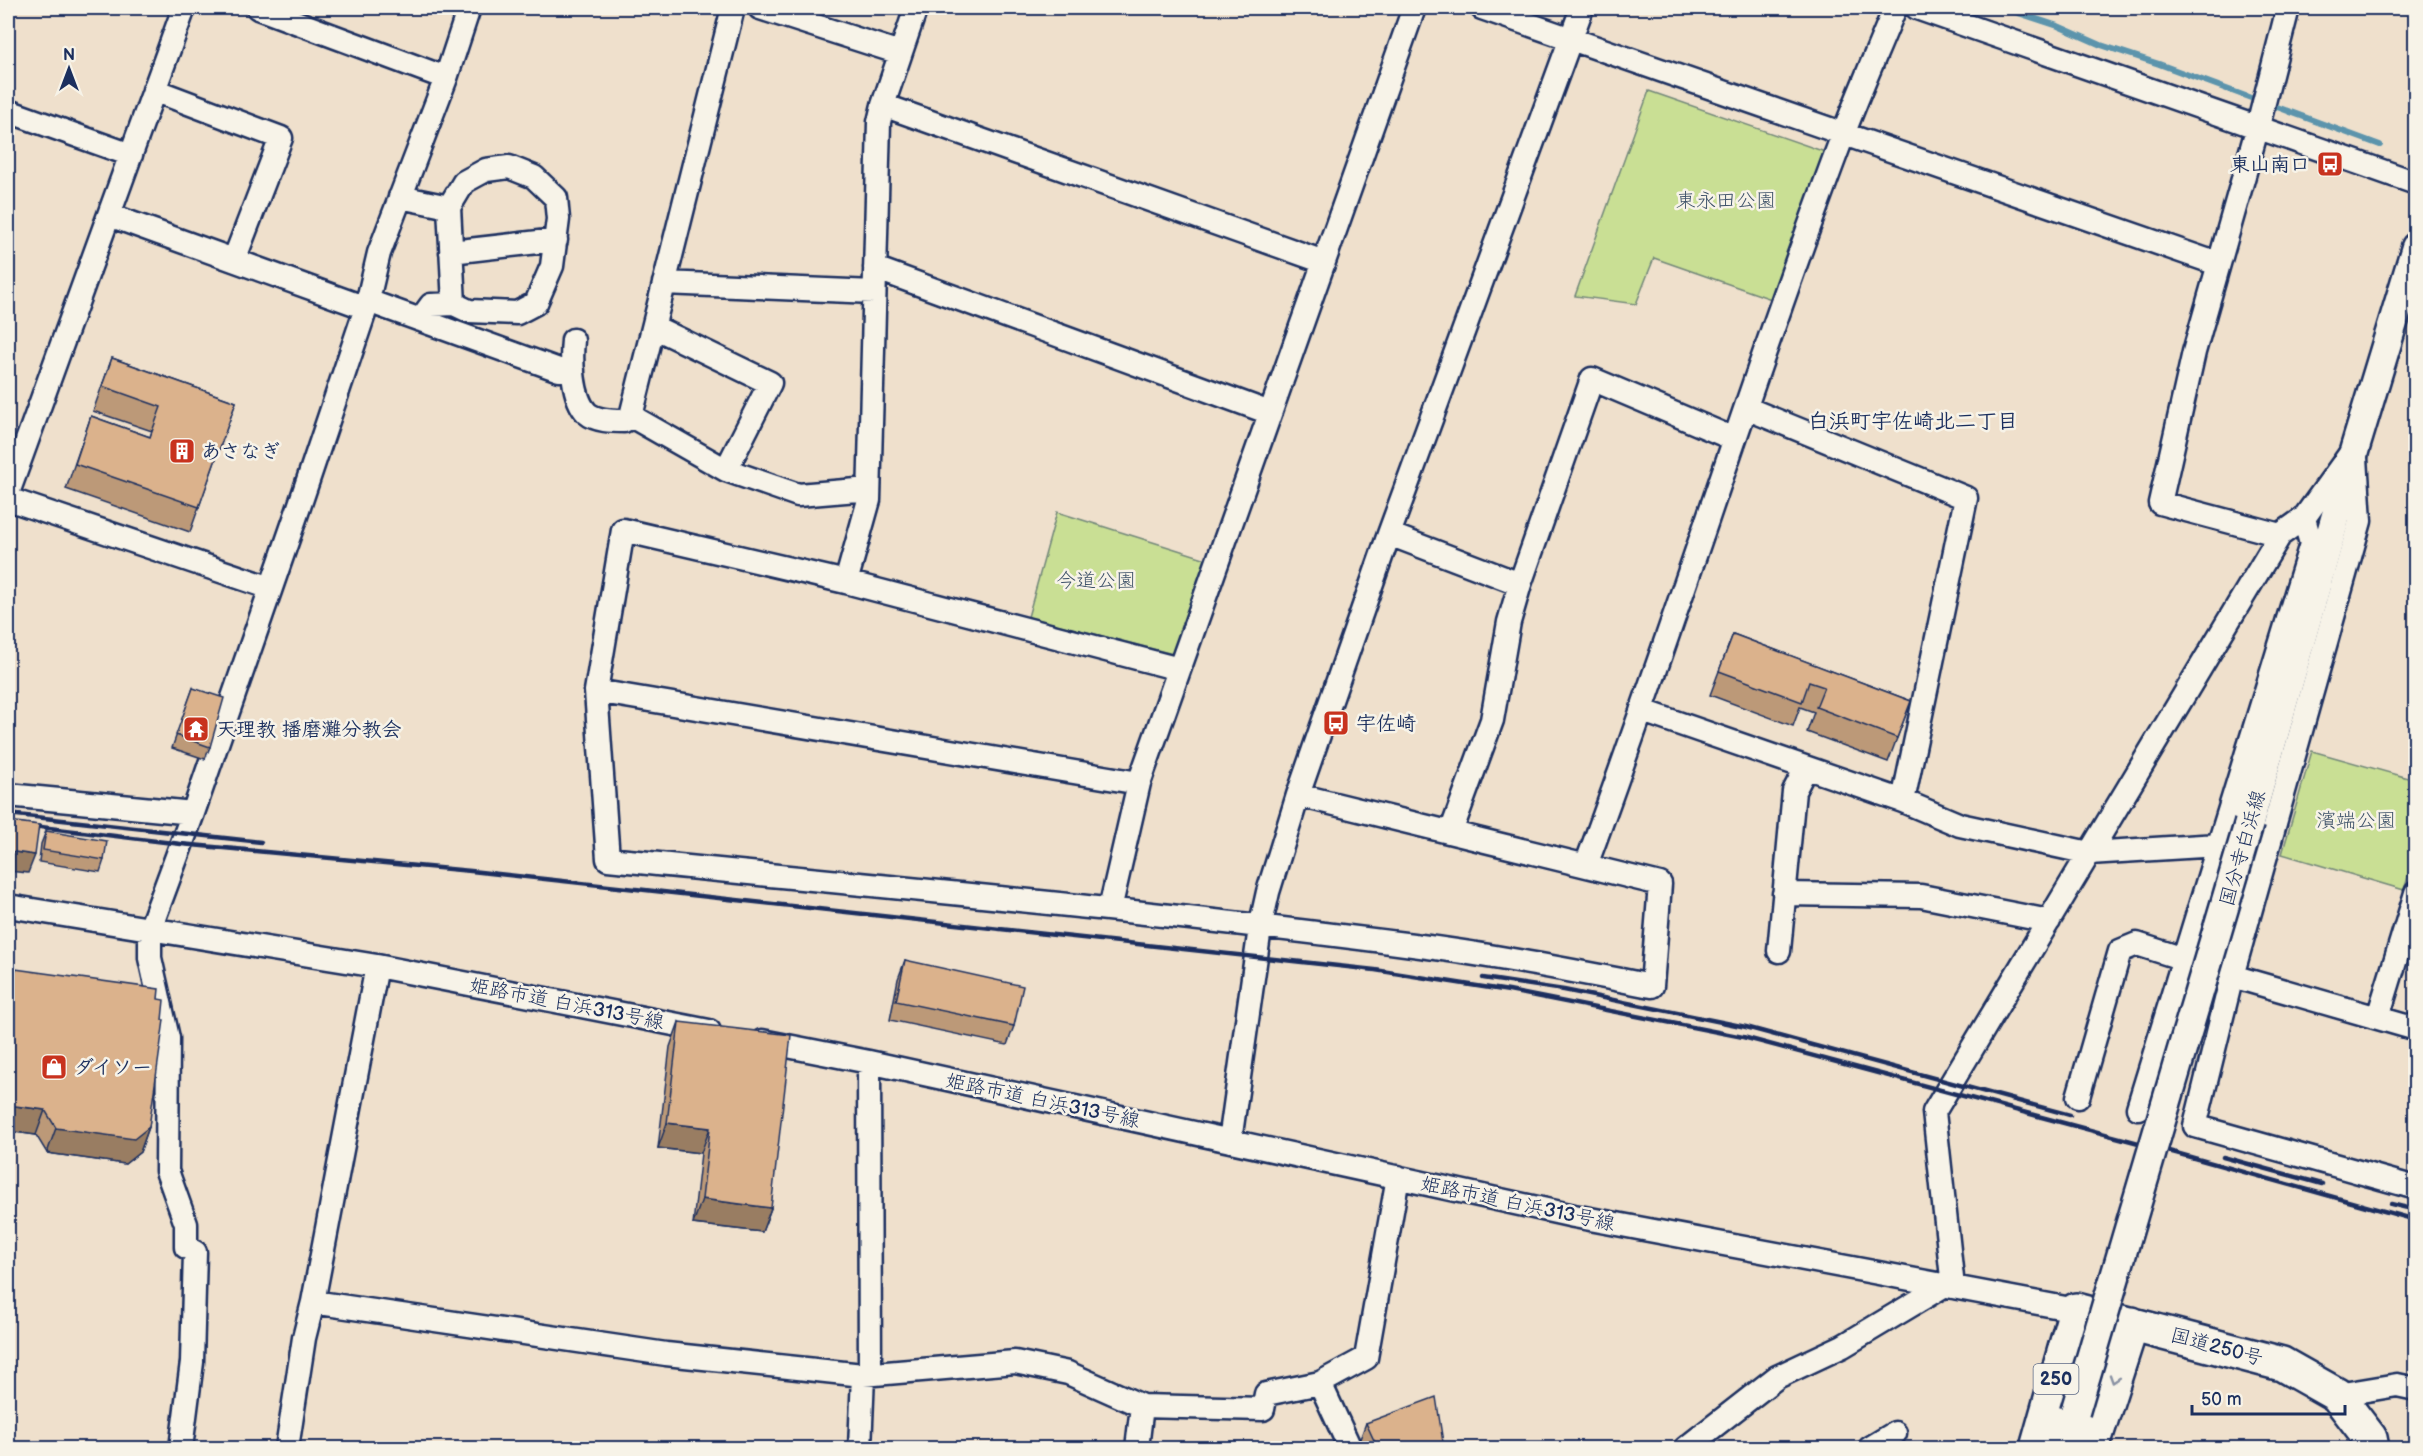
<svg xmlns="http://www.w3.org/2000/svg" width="2423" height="1456" font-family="'Balsamiq Sans','Klee One',sans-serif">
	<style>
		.green { fill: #c9df94; stroke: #728779; stroke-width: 1.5 }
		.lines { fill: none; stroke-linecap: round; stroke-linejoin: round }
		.stream { stroke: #5b94ac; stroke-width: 6 }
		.minor-casing { stroke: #1b2f5e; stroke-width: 27 }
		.major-casing { stroke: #1b2f5e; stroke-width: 33 }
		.highway-casing { stroke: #1b2f5e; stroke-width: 38 }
		.minor { stroke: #f7f3e8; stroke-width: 22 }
		.major { stroke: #f7f3e8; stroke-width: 28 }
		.highway { stroke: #f7f3e8; stroke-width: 33 }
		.rail { stroke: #1b2f5e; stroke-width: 4.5 }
		.major-bridge-casing { stroke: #1b2f5e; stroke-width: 33; stroke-linecap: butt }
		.major-bridge { stroke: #f7f3e8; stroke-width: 28 }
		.wall { fill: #bc9978; stroke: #1b2f5e; stroke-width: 1.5 }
		.shaded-wall { fill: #997d62; stroke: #1b2f5e; stroke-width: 1.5 }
		.building { fill: #dbb28c; stroke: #1b2f5e; stroke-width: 1.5 }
		.oneway { stroke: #8991a3 }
		.labels { text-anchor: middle; stroke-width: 5; stroke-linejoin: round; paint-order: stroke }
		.shield { fill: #f7f3e8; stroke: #5d6a87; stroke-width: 1.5 }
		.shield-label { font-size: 18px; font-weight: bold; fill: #1b2f5e }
		.poi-label { font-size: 20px; font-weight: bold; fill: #1b2f5e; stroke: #f7f3e8; text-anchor: start }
		.park-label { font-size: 20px; fill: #3e5269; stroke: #f7f3e8 }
		.street-label { font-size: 20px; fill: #1b2f5e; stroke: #f7f3e8 }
		.neighbourhood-label { font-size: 21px; font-weight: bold; fill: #1b2f5e; stroke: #f7f3e8 }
	</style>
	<rect width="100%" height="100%" fill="#efe0cc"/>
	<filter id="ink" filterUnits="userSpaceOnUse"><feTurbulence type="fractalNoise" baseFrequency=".0167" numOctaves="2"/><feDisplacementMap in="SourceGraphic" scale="12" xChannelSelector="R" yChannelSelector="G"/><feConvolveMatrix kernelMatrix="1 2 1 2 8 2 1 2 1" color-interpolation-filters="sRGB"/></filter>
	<g filter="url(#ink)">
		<path class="green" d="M 1649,91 L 1831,154 L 1777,301 L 1654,258 L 1636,304 L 1575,296 Z
			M 1057,512 L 1210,560 L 1177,655 L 1028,617 Z
			M 2312,751 L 2415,780 L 2415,854 L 2404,890 L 2282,854 Z"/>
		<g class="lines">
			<path class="stream" d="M 2003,8 L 2058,26 L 2101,45 L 2159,64 L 2259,101
				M 2269,104 L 2380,145"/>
			<defs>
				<path id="minor" d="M 258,8 L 446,78
					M 733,8 L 631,416 L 726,470 L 798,495 L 869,489
					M 760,8 L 900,53
					M 1482,8 L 2218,264
					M 1917,8 L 2416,183
					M 154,90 L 281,138 L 234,260
					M 883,105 L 1324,262
					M 8,111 L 131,155
					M 400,197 L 449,207
					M 109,215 L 366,308
					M 451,252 L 556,240
					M 875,268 L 1270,413
					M 664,283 L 874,292
					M 368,301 L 559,370 L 573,370
					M 420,320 L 431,305 L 454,304 L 469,311 L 517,313 L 536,303 L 552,266 L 558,219 L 556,198 L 534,177 L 509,167 L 486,170 L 464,182 L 449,207 L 454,304
					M 654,327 L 770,383 L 726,470
					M 573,340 C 571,360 572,398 587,413 C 596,421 612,421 624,421 L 631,416
					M 1746,408 L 1966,498 L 1903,801
					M 2356,458 L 2360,521 L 2232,976 L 2195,1126 L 2416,1188
					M 8,493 L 184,8
					M 8,499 L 271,588
					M 1389,534 L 1520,584 L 1592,379 L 1734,439
					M 2280,535 L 2160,503 L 2194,352 L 2258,126 L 2288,8
					M 846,582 L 869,500 L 879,122 L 883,105 L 916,8
					M 1179,669 L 846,582 L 623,530 L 596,691 L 608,859 C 876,886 1145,910 1413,945 C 1493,955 1573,971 1652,986 L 1660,884 L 1298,795
					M 596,691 L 1139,783
					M 1643,711 L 1903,801 L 1960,825 L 2089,853 L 2218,845
					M 8,795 L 193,813
					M 1451,832 L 1492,720 L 1509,622 L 1520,584
					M 1586,865 C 1676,623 1752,376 1843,135 C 1859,92 1878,50 1895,8
					M 1784,894 L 1921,896 L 2049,921
					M 8,906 L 377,966 L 709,1031
					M 1110,909 L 1139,783 L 1414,8
					M 1779,951 L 1794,791 L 1806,768
					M 2232,976 L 2416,1029
					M 2378,1017 L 2416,893
					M 762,1041 L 869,1062 L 1574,1216 L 2076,1310
					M 869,1062 L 870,1373
					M 2078,1097 L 2120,951 L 2137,944 L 2184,959
					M 2138,1108 L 2311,544 L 2304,518
					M 1230,1141 L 1260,928 L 1268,892 L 1298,795 L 1389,534 L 1582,8
					M 1953,1287 L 1934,1112 L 2280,535 L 2304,518 L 2350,454
					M 313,1302 L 666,1354 L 863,1375 L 1015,1362 L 1068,1373 L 1142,1406 L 1263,1409 L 1266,1394 L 1320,1383 L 1366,1358 L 1398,1177
					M 1320,1383 L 1350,1448
					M 2337,1395 L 2397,1385 L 2416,1389
					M 181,1448 L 192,1362 L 195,1252 L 186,1247 L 186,1224 L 167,1171 L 168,1038 L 150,958 L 150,929 L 193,813 L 298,510 L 366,308 L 379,253 L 446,78 L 469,8
					M 287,1448 L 304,1338 L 313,1302 L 377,966
					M 860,1448 L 863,1375
					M 1137,1448 L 1142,1406
					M 1686,1448 L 1777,1377 L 1843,1346 L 1945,1285
					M 1870,1448 L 1895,1433"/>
				<path id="major" d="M 2249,823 L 2355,448 L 2416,247
					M 2065,1448 L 2075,1412"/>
				<path id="highway" d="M 2037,1448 L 2076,1310 L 2282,1364 L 2337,1395 L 2370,1438 L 2372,1448
					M 2092,1448 L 2132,1324"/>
			</defs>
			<use href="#minor" class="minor-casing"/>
			<use href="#major" class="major-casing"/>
			<use href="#highway" class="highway-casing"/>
			<use href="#minor" class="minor"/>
			<use href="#major" class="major"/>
			<use href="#highway" class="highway"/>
			<path class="rail" d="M 8,814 L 261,842
				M 8,823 L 181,844 L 471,871 L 1375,970 L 1509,991 L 1743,1037 L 2176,1153 L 2416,1220
				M 1483,978 L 1564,990 L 1746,1027 L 2070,1115
				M 2223,1157 L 2322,1184
				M 2391,1204 L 2416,1210"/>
			<defs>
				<path id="major-bridge" d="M 2075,1412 L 2249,823"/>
			</defs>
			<use href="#major-bridge" class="major-bridge-casing"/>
			<use href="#major-bridge" class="major-bridge"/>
		</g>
		<path class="wall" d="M 112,358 L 236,402 L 190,532 L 66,489 L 91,416 L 150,437 L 152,431 L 93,411 Z
			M 1733,634 L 1911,701 L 1888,762 L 1807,732 L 1814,712 L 1800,707 L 1793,726 L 1710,695 Z
			M 193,688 L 210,747 L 205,759 L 172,748 Z
			M 46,831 L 104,860 L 100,872 L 39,862 L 41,844 Z
			M 905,960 L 1014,1026 L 1007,1045 L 890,1020 L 898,979 Z
			M 8,968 L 158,999 L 149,1127 L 140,1152 L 125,1164 L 47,1153 L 36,1135 L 8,1131 Z
			M 679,1022 L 771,1208 L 762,1232 L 693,1224 L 701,1153 L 658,1148 L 670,1047 Z
			M 1366,1423 L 1444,1449 L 1358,1449 L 1357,1447 Z"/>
		<path class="shaded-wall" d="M 8,851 L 35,855 L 28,873 L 8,871 Z
			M 8,1105 L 45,1110 L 36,1135 L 8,1131 Z
			M 667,1123 L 710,1128 L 701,1153 L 658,1148 Z
			M 149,1127 L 140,1152 L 125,1164 L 47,1153 L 56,1128 Z
			M 702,1199 L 771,1208 L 762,1232 L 693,1224 Z"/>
		<path class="building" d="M 112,358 L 236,402 L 199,507 L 75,464 L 91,416 L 150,437 L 161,407 L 102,386 Z
			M 1733,634 L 1911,701 L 1897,738 L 1816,707 L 1824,687 L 1809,682 L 1802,702 L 1719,671 Z
			M 193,688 L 224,698 L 210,747 L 176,735 Z
			M 8,821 L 39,825 L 35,855 L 8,851 Z
			M 46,831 L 107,841 L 104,860 L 43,850 Z
			M 905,960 L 1023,986 L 1014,1026 L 896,1001 Z
			M 8,968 L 159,989 L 158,999 L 164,1000 L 162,1020 L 164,1020 L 149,1127 L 134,1139 L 56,1128 L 45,1110 L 8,1105 Z
			M 679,1022 L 791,1035 L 771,1208 L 702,1199 L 710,1128 L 667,1123 Z
			M 1436,1397 L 1444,1449 L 1378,1449 L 1366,1423 Z"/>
		<defs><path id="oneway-chevron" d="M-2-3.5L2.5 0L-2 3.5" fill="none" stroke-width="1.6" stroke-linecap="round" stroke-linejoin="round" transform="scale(1.5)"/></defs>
		<use class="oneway" href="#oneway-chevron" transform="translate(2114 1379) rotate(108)"/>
	</g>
	<defs>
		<symbol id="bus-square" viewBox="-11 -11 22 22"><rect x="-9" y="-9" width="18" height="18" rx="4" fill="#c8321e" stroke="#f7f3e8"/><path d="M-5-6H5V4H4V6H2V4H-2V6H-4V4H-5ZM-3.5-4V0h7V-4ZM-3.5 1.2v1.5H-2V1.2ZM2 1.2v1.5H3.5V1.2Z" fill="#fff"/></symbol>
		<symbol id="building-square" viewBox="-11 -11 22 22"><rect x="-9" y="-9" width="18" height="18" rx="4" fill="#c8321e" stroke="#f7f3e8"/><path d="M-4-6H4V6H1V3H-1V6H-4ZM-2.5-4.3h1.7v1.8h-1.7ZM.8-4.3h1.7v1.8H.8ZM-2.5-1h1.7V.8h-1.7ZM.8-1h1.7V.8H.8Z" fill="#fff"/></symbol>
		<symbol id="temple-square" viewBox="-11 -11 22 22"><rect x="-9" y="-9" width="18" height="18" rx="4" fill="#c8321e" stroke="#f7f3e8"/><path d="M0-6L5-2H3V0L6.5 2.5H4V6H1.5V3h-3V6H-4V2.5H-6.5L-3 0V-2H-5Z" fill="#fff"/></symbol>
		<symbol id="shop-square" viewBox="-11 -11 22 22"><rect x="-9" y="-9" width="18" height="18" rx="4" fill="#c8321e" stroke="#f7f3e8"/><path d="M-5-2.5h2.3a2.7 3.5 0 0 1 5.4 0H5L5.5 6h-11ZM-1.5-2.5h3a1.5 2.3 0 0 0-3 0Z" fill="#fff"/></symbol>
	</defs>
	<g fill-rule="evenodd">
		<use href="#bus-square" x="2315" y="149" width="30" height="30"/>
		<use href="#building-square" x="167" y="436" width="30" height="30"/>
		<use href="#bus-square" x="1321" y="708" width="30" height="30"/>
		<use href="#temple-square" x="181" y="714" width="30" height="30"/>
		<use href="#shop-square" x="39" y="1052" width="30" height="30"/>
	</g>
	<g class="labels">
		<rect class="shield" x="2033.5" y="1364" width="45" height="30" rx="4.5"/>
		<g class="shield-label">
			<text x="2056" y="1385">250</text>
		</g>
		<g class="poi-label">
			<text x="2310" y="171" text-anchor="end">東山南口</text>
			<text x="201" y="458">あさなぎ</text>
			<text x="1356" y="730">宇佐崎</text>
			<text x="216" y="736">天理教 播磨灘分教会</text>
			<text x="74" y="1074">ダイソー</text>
		</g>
		<g class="park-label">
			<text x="1726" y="207">東永田公園</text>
			<text x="1096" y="587">今道公園</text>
			<text x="2356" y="827">濱端公園</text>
		</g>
		<g class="street-label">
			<text transform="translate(2242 848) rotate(-74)" y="7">国分寺白浜線</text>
			<text transform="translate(567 1003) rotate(11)" y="7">姫路市道 白浜313号線</text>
			<text transform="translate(1043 1100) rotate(12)" y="7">姫路市道 白浜313号線</text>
			<text transform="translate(1518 1203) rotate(12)" y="7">姫路市道 白浜313号線</text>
			<text transform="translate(2217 1346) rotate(15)" y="7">国道250号</text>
		</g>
		<g class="neighbourhood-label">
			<text x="1913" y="428">白浜町宇佐崎北二丁目</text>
		</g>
	</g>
	<rect width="2423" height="1456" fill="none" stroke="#f7f3e8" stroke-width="30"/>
	<rect x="15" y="15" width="2393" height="1426" fill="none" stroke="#1b2f5e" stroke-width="2" filter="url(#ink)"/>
	<g transform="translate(69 69)" stroke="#f7f3e8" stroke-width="4.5" paint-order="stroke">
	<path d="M0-4.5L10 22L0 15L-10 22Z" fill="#1b2f5e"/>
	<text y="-9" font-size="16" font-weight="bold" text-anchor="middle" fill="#1b2f5e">N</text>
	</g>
	<path d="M2192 1405v9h153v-9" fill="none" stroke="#1b2f5e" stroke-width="3"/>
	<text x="2201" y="1405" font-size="18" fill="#1b2f5e" stroke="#f7f3e8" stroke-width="4.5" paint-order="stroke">50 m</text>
</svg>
